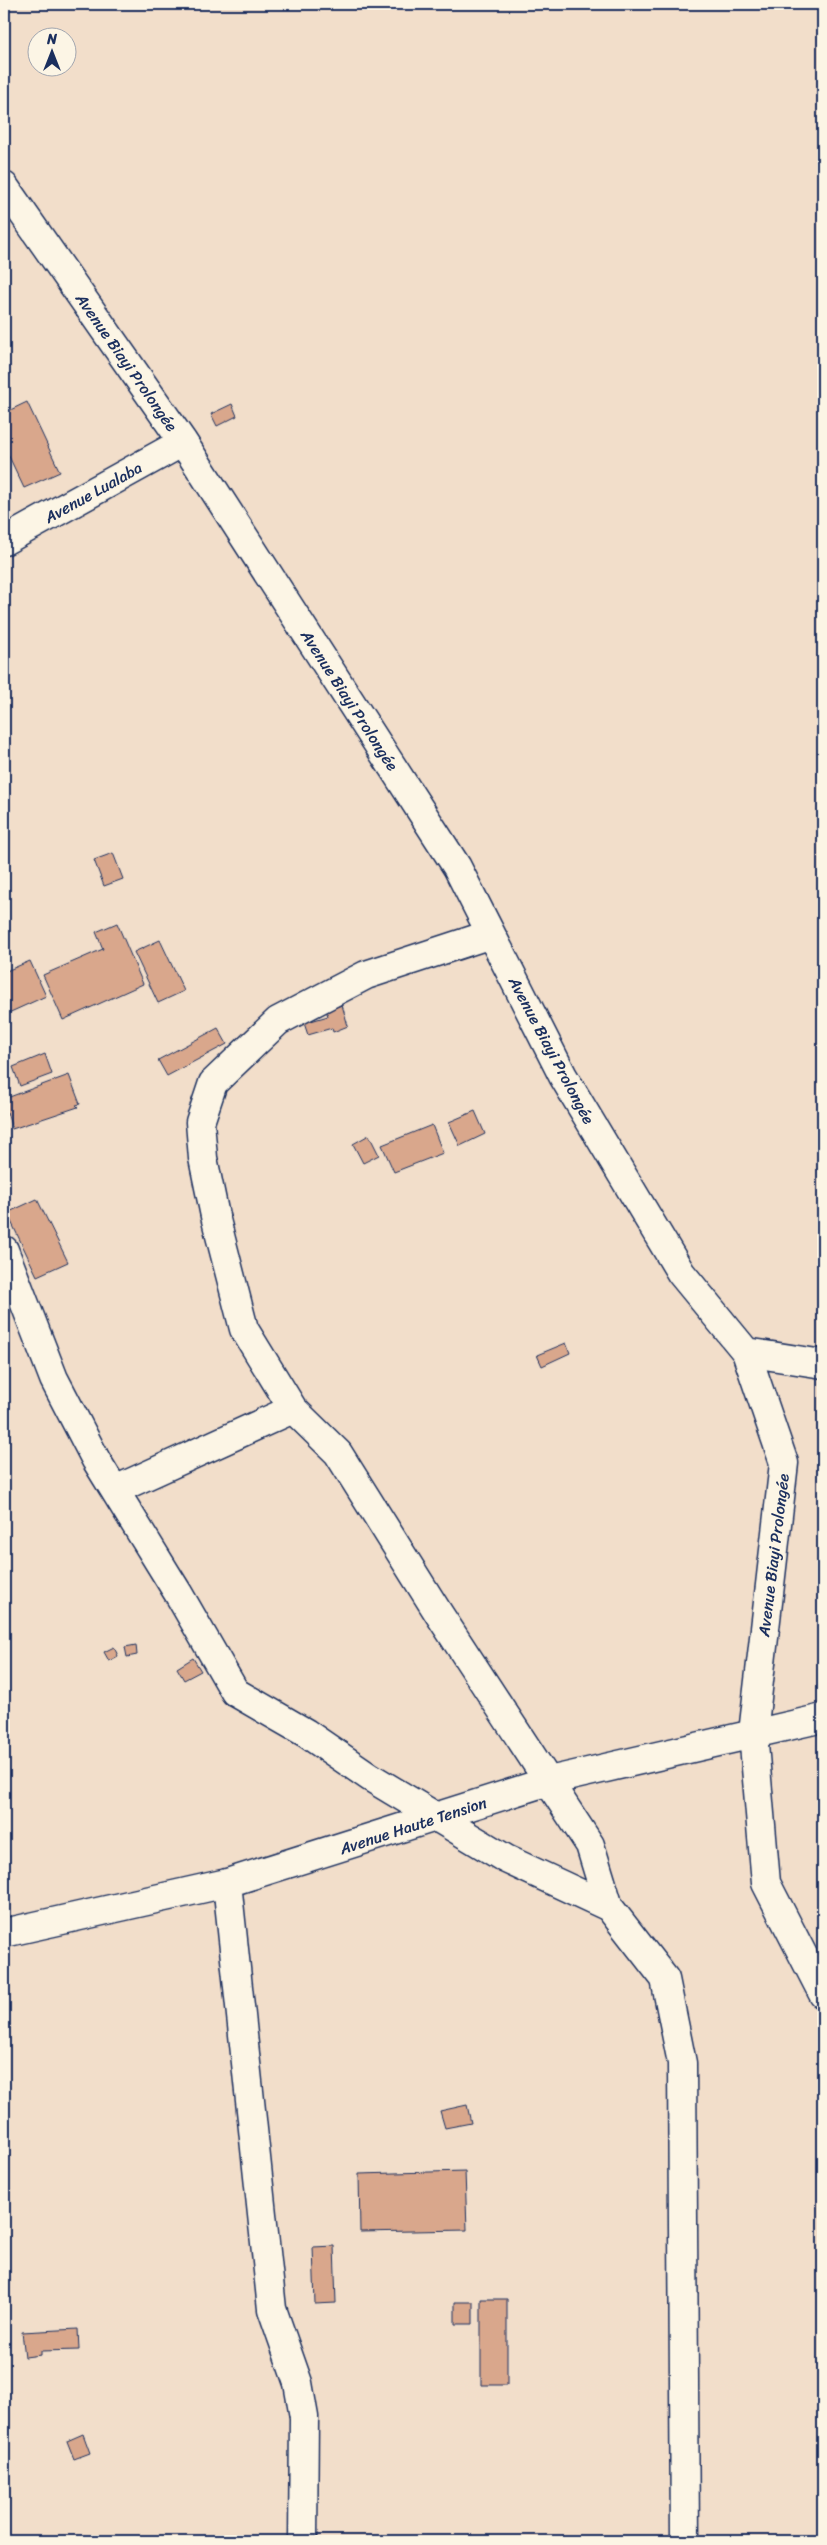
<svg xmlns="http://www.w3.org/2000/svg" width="827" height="2545" font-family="Sriracha,sans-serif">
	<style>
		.building { fill: #d9a78c; stroke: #1b2f5e }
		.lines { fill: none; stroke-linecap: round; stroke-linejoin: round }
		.minor-casing { stroke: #1b2f5e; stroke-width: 31 }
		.minor { stroke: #fcf5e5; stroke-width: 28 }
		.labels { text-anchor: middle; stroke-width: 4; stroke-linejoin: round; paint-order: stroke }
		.street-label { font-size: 16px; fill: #1b2f5e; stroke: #fcf5e5 }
	</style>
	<rect width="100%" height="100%" fill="#f2deca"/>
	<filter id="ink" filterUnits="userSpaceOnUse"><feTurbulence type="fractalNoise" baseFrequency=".02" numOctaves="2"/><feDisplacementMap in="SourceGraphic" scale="10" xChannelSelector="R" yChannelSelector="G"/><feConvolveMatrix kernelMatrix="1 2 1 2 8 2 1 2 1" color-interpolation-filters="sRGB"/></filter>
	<g filter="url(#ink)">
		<path class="building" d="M 27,402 L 60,472 L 24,488 L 4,446 L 4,413 Z
			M 232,404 L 237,416 L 217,426 L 211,414 Z
			M 113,853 L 123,879 L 104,886 L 94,860 Z
			M 117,923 L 143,984 L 63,1020 L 43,975 L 103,949 L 96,932 Z
			M 160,940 L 184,991 L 158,1003 L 134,952 Z
			M 30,961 L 46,996 L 4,1015 L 4,972 Z
			M 342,1005 L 348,1026 L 333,1032 L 332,1028 L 308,1035 L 304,1023 L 328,1016 L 326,1010 Z
			M 218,1028 L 227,1044 L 167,1076 L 158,1060 Z
			M 45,1054 L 52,1074 L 20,1086 L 13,1067 Z
			M 69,1075 L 80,1104 L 76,1105 L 78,1107 L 12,1129 L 7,1112 L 4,1113 L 4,1099 Z
			M 475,1111 L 485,1134 L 460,1146 L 449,1122 Z
			M 432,1125 L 443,1153 L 394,1172 L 382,1145 Z
			M 369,1135 L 379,1155 L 363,1163 L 353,1144 Z
			M 37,1199 L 68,1262 L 37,1276 L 7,1213 Z
			M 566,1343 L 570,1353 L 542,1366 L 537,1355 Z
			M 136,1645 L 137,1655 L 127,1657 L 125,1647 Z
			M 114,1647 L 118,1656 L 109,1661 L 104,1652 Z
			M 193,1658 L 201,1671 L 184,1680 L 177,1668 Z
			M 467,2105 L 471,2123 L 445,2128 L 440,2111 Z
			M 465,2171 L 467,2230 L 360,2232 L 359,2174 Z
			M 334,2246 L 336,2303 L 315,2304 L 313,2247 Z
			M 481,2299 L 507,2299 L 507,2385 L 481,2385 Z
			M 455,2302 L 473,2302 L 473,2324 L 455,2324 Z
			M 78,2329 L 79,2350 L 41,2351 L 41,2355 L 25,2357 L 22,2332 Z
			M 83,2434 L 90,2453 L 74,2459 L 67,2441 Z"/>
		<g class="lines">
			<defs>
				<path id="minor" d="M 4,186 L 183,442 L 457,867 L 563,1076 L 681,1273 L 746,1352 L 784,1463 L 753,1733 L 766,1883 L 823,1994
					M 4,541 L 183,442
					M 4,1250 L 54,1379 L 96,1460 L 178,1593 L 235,1692 L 306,1733 L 370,1777 L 506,1859 L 609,1907 L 665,1979 L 682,2063 L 685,2541
					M 746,1352 L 823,1364
					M 293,1409 L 244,1329 L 215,1216 L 203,1158 L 200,1122 L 213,1083 L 278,1021 L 366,975 L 491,934
					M 115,1490 L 293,1409 L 338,1453 L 439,1614 L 590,1845 L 609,1907
					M 227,1883 L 272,2309 L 298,2383 L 304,2417 L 303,2541
					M 4,1933 L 227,1883 L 549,1781 L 823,1718"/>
			</defs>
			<use href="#minor" class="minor-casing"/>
			<use href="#minor" class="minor"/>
		</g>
	</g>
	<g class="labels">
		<g class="street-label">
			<text transform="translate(127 362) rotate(55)" y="6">Avenue Biayi Prolongée</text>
			<text transform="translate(93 492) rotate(-29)" y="6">Avenue Lualaba</text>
			<text transform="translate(350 700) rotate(57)" y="6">Avenue Biayi Prolongée</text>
			<text transform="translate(552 1050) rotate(62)" y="6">Avenue Biayi Prolongée</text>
			<text transform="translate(773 1555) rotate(-83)" y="6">Avenue Biayi Prolongée</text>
			<text transform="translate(413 1825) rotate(-18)" y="6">Avenue Haute Tension</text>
		</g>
	</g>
	<rect width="827" height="2545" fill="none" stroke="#fcf5e5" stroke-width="20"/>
	<rect x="10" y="10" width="807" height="2525" fill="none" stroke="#1b2f5e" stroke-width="2" filter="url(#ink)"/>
	<g transform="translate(52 52)"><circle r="24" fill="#fcf5e5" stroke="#a2a6af"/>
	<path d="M0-4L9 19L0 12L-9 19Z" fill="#1b2f5e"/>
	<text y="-8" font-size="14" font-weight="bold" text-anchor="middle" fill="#1b2f5e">N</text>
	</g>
</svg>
